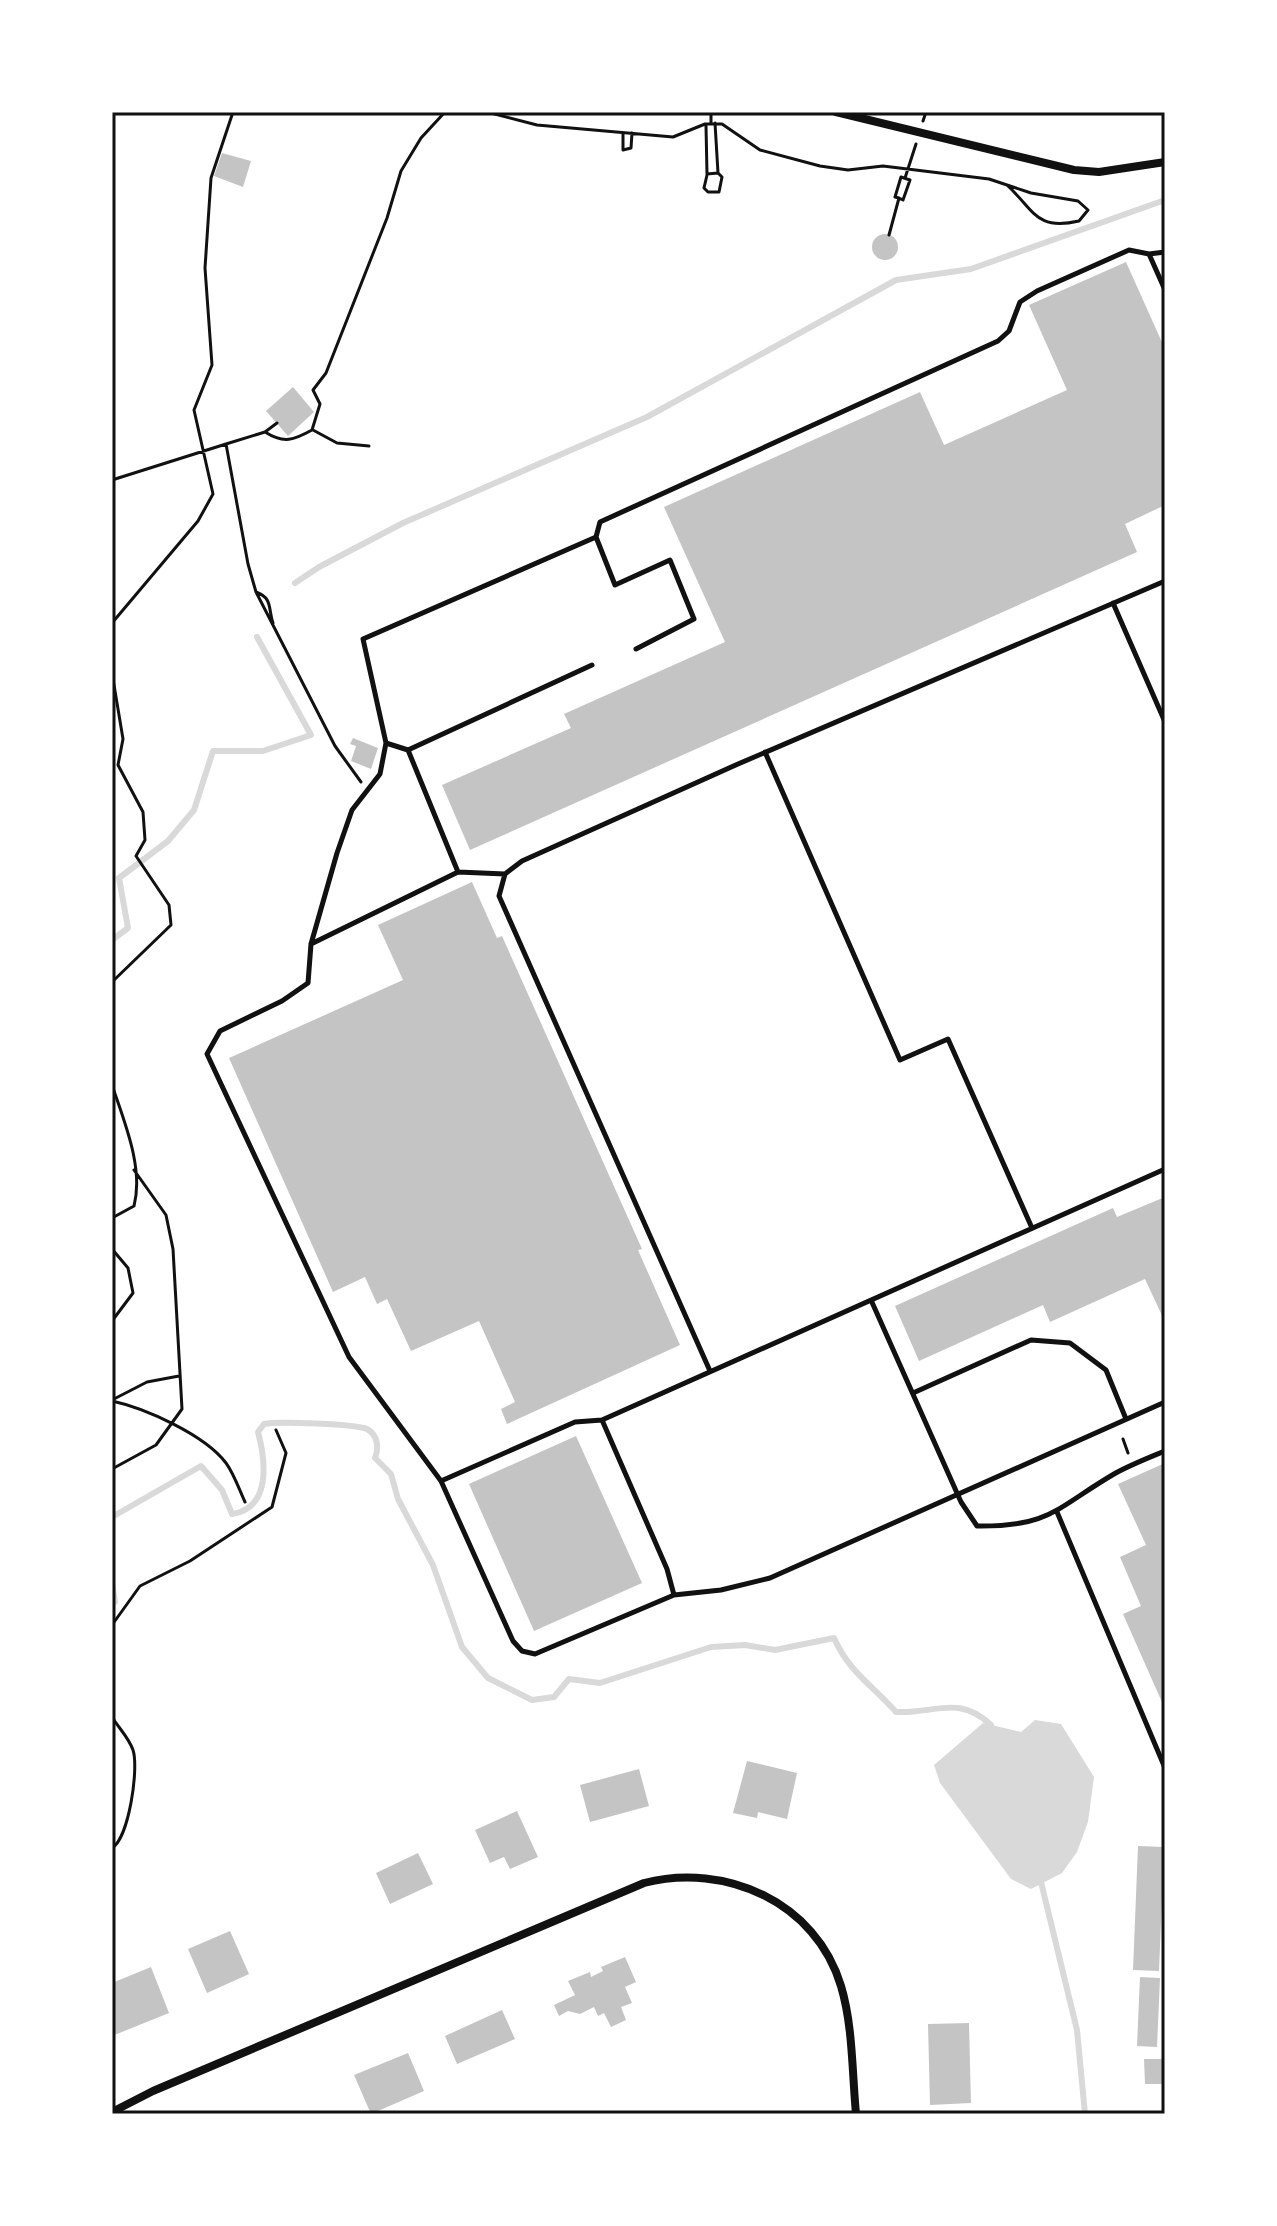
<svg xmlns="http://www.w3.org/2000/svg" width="1277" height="2226" font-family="Karla,sans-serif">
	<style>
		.water { fill: #d9d9d9 }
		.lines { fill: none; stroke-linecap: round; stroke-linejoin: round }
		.stream { stroke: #d9d9d9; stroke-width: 6 }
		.building { fill: #c4c4c4 }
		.path { stroke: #111; stroke-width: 3 }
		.service { stroke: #111; stroke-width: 5 }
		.minor { stroke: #111; stroke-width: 8 }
		.neatline { fill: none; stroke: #111; stroke-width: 3 }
	</style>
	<rect width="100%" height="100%" fill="#fff"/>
	<path class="water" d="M 1035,1720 L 1061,1724 L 1094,1777 L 1088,1822 L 1077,1852 L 1062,1873 L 1031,1889 L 1011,1879 L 940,1783 L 934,1765 L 983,1723 L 1021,1732 Z"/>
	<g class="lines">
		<path class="stream" d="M 295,583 L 319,567 L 403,523 L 647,417 L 896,280 L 971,269 L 1165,200
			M 112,940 L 128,928 L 119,878 L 168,841 L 194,810 L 213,751 L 263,751 L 311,735 L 257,637
			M 112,1517 L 201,1466 L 222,1490 L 232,1514 C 271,1508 266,1462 258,1432 L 264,1424 C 277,1421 356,1424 367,1429 C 378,1435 379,1448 375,1458 L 391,1474 L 398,1499 L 433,1565 L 462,1647 L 488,1678 L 532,1700 L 554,1697 L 569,1679 L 600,1683 L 711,1647 L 745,1645 L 775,1650 L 834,1638 C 849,1672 872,1685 896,1712 C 935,1714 959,1694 991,1725 L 991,1731
			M 112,1583 L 115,1602 L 112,1602
			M 1040,1878 L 1077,2030 L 1085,2114"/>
	</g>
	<path class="building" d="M 222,153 L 251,161 L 243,187 L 214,176 Z
		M872 247a13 13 0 1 1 26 0a13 13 0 1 1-26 0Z
		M 1126,262 L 1165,349 L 1165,505 L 1125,524 L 1137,552 L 470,850 L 442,785 L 571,728 L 564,714 L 725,642 L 664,507 L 920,392 L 944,445 L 1067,390 L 1029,305 Z
		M 293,387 L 314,412 L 288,436 L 266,411 Z
		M 353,738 L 378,748 L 371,769 L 351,761 L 356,746 L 350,744 Z
		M 472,882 L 497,938 L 502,936 L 642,1249 L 638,1250 L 680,1345 L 507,1424 L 501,1409 L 515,1402 L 479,1321 L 411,1351 L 387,1299 L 377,1304 L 365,1277 L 333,1292 L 229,1058 L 403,980 L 378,925 Z
		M 1165,1197 L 1165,1322 L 1145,1279 L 1050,1322 L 1043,1305 L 919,1361 L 895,1306 L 1113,1208 L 1117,1217 Z
		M 576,1436 L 642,1583 L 534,1631 L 469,1484 Z
		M 1165,1463 L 1165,1709 L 1123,1614 L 1141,1606 L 1120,1557 L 1146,1545 L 1118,1484 Z
		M 747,1761 L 797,1773 L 787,1819 L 758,1812 L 757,1818 L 733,1813 Z
		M 639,1769 L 649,1806 L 590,1822 L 580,1785 Z
		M 517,1811 L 538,1857 L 510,1869 L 504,1857 L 490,1863 L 475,1830 Z
		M 1138,1846 L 1164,1847 L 1159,1971 L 1133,1970 Z
		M 418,1853 L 433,1884 L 390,1904 L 376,1873 Z
		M 230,1931 L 249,1974 L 207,1993 L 188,1949 Z
		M 625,1957 L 636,1982 L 625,1987 L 632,2003 L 621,2007 L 626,2020 L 611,2027 L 604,2013 L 598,2016 L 594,2007 L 580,2014 L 568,2011 L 559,2016 L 554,2005 L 575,1995 L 568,1981 L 590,1972 L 591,1977 L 603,1971 L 601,1967 Z
		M 151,1967 L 169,2013 L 112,2036 L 112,1983 Z
		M 1140,1977 L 1160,1978 L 1157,2047 L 1137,2046 Z
		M 502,2010 L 515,2039 L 457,2064 L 445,2036 Z
		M 969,2023 L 971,2103 L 930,2105 L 928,2024 Z
		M 408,2053 L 424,2091 L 371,2114 L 354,2075 Z
		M 1144,2059 L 1165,2059 L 1165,2084 L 1145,2084 Z"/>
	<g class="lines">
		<path class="path" d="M 487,112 L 537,125 L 673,137 L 705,124 L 722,124 L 760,150 L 820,166 L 848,170 L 883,166 L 989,179 L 1031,193 L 1078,201 L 1088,210 L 1079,221 C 1036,231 1035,211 1007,185
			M 923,121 L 926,112
			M 711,123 L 711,112
			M 706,126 L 707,174 L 718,173 L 715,123
			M 623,134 L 623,150 L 631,148 L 632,133
			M 707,175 L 704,188 L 708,192 L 719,192 L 722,177 L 718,173
			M 905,178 L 916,144
			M 889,235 L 899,198 L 903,200 L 910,180 L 901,177 L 895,197 L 899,198
			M 313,430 L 337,443 L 369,446
			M 265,432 C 284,444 294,440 312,430 L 320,404 L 313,390 L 326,373 L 387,218 L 401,171 L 421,138 L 445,112
			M 226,444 L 265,432 L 277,423
			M 112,480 L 226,444 L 248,564 L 256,592 L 335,746 L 361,782
			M 256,592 C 273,598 268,609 273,623
			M 112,623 L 198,521 L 213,494 L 194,410 L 212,365 L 205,268 L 211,178 L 233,112
			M 112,636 L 113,679 L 123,739 L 118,765 L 143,812 L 145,840 L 136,856 L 169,905 L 171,925 L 112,982
			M 112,1085 C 124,1121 144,1168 134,1206 L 112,1218
			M 112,1249 L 128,1268 L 133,1293 L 112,1321
			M 112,1400 L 147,1382 L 179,1376
			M 112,1401 C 145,1408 205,1435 226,1463 C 234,1474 239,1489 245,1502
			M 1123,1439 L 1128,1453
			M 112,1469 L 156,1445 L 182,1409 L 173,1249 L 166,1215 L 134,1170
			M 112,1625 L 140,1586 L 190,1561 L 272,1507 L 286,1453 L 276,1430
			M 112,1717 C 118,1727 129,1738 133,1750 C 139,1768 129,1838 112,1848"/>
		<path class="service" d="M 1165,252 L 1149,254 L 1165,290
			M 596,537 L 600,522 L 998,341 L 1009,331 L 1020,302 L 1037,291 L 1129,250 L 1149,254
			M 1113,603 L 1165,722
			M 386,743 L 380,774 L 352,810 L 337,853 L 311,944 L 308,983 L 282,1001 L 220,1031 L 207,1054 L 349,1357 L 441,1481 L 513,1641 L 522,1651 L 535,1654 L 674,1595 L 721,1590 L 770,1578 L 1165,1402
			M 408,750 L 592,665
			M 765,752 L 900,1060 L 948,1039 L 1032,1228
			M 505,874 L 458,872 L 408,750 L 386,743 L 363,639 L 596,537 L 615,585 L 670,560 L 694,619 L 636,649
			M 311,944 L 458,872
			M 871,1300 L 961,1502 L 977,1526 C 1050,1527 1056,1508 1114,1474 C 1130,1465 1148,1458 1165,1451
			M 710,1371 L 499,896 L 505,874 L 522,861 L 738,764 L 1165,581
			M 913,1393 L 1031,1340 L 1070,1343 L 1106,1370 L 1126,1419
			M 441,1481 L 575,1422 L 602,1420
			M 1057,1512 L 1165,1768
			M 674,1595 L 667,1569 L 602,1420 L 1165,1169"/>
		<path class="minor" d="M 836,112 L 1074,170 L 1099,172 L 1165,162
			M 112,2112 L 153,2091 L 644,1883 C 725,1862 816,1902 841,1986 C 853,2026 852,2072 856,2114"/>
	</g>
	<rect width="1277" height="2226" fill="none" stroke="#ffffff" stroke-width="228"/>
	<rect x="114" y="114" width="1049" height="1998" class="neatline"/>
</svg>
